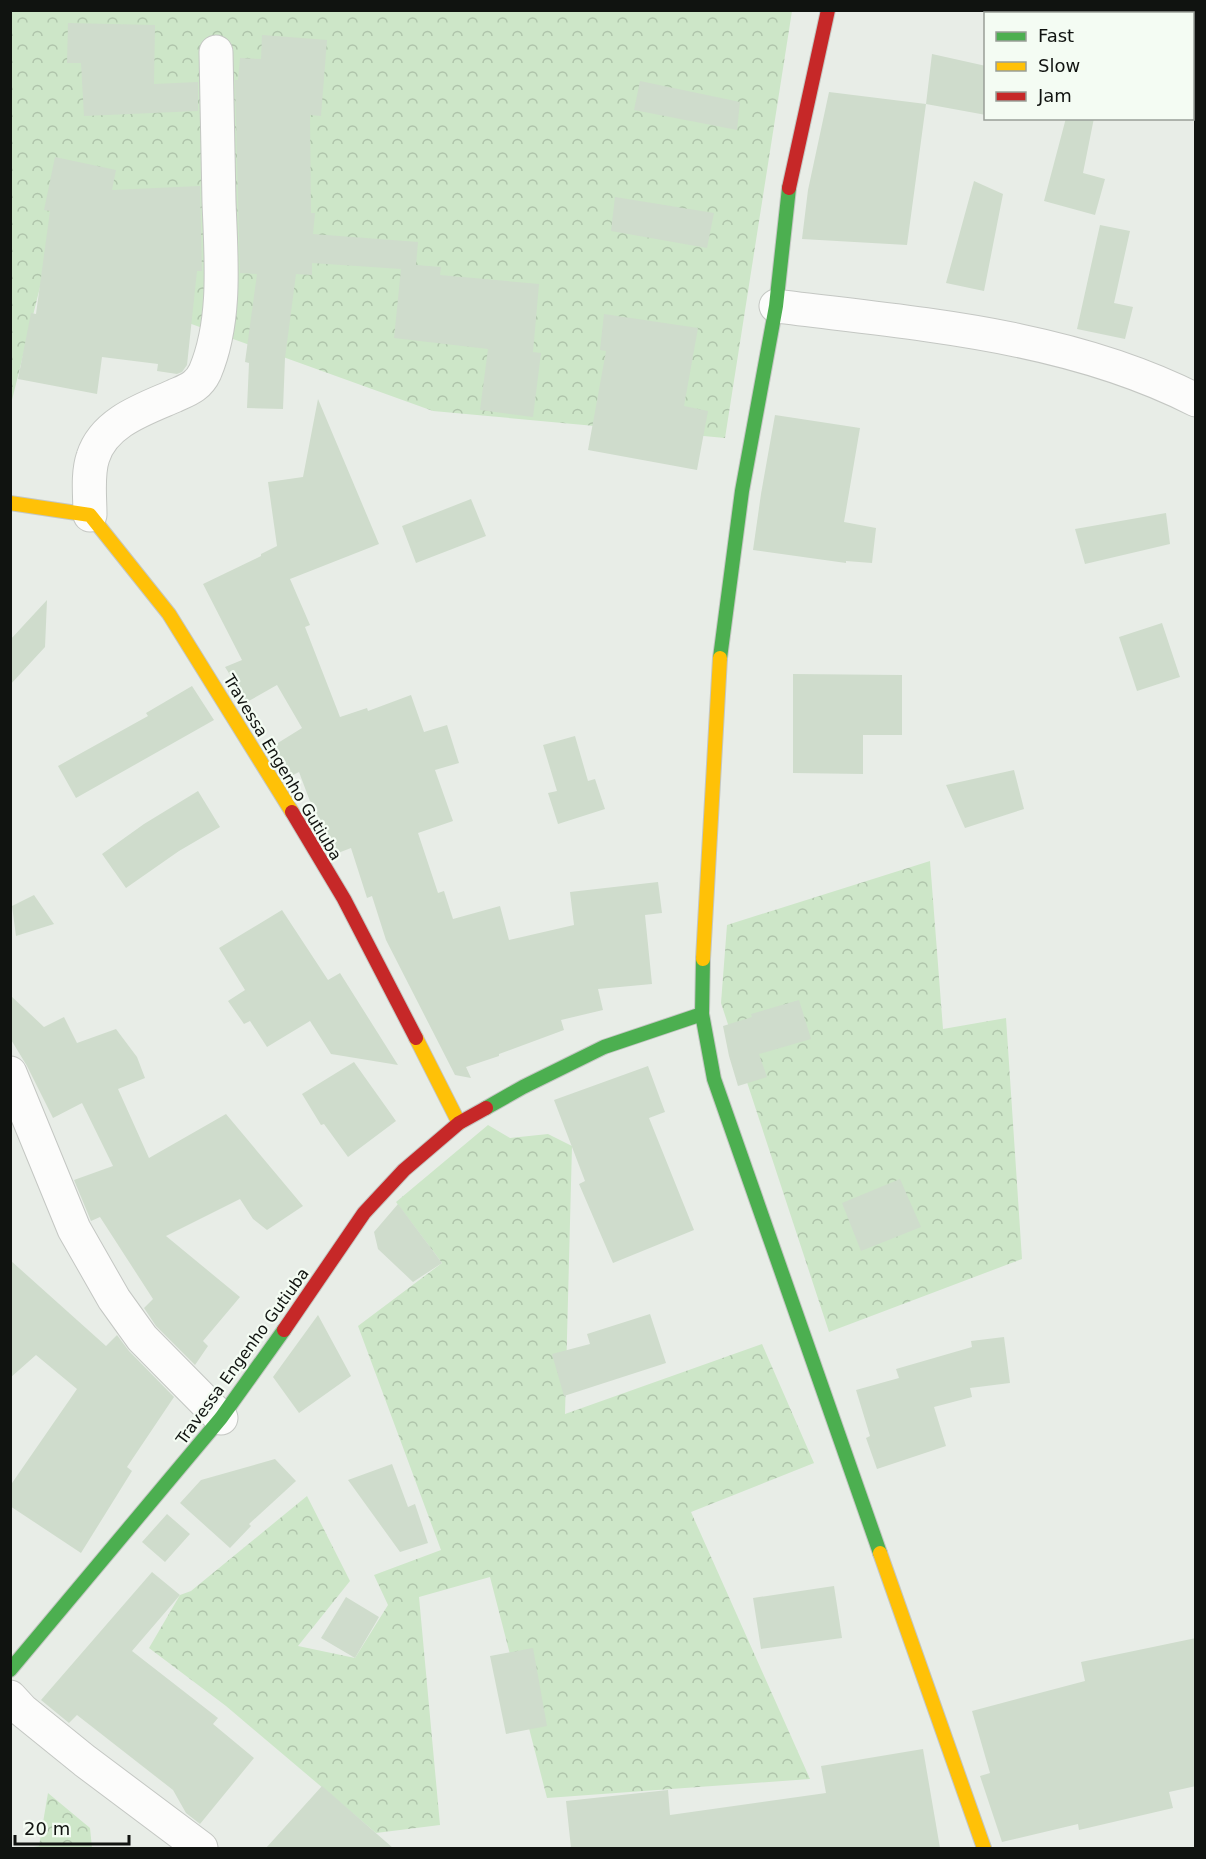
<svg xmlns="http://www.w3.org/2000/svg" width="1206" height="1859" font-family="'DejaVu Sans',sans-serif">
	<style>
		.forest { fill: url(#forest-crowns) }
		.building { fill: #cfdccc }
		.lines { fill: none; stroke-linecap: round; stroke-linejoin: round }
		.street-casing { stroke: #c4c7c3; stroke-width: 35 }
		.fast-casing { stroke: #c4c7c3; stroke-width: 16 }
		.slow-casing { stroke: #c4c7c3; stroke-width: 16 }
		.jam-casing { stroke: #c4c7c3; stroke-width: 16 }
		.street { stroke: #fcfcfb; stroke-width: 33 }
		.fast { stroke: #4caf50; stroke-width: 14 }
		.slow { stroke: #ffc107; stroke-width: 14 }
		.jam { stroke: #c62828; stroke-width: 14 }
		.labels { text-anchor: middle; stroke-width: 4.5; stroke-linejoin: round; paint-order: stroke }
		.street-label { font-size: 16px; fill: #101310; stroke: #f4fcf3 }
	</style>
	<defs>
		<pattern id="forest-crowns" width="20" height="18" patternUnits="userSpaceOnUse" patternTransform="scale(1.5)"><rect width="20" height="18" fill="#cde6c8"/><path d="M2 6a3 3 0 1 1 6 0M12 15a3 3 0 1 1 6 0" fill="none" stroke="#afc4ab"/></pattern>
	</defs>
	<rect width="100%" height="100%" fill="#e8ede7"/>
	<path class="forest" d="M 11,11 L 792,11 L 725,438 L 433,411 L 44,271 L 11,404 Z
		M 930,861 L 943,1029 L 1006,1018 L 1022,1259 L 829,1332 L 721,1003 L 727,925 Z
		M 488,1125 L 510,1138 L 548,1134 L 572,1146 L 565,1414 L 762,1344 L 814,1463 L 691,1512 L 810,1779 L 547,1798 L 490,1577 L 419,1597 L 440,1825 L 376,1833 L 226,1706 L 149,1648 L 180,1595 L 191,1591 L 307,1496 L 350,1581 L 298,1646 L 355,1658 L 388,1605 L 374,1575 L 441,1550 L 358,1326 L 442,1263 L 396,1202 Z
		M 48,1793 L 90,1828 L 92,1848 L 28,1848 L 39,1846 Z"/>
	<path class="building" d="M 68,23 L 155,25 L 154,84 L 198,82 L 198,111 L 84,116 L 81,63 L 67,63 Z
		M 262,35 L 327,40 L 321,116 L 310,115 L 311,213 L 315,213 L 313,234 L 418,242 L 416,265 L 441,267 L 440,275 L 539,284 L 533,352 L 541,353 L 533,417 L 480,410 L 488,349 L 394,338 L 401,269 L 312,263 L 312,275 L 296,274 L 285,358 L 283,409 L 247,408 L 249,363 L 245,362 L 257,274 L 240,273 L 235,80 L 238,80 L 240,58 L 261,59 Z
		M 932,54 L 986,66 L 986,115 L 926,104 Z
		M 640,81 L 740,102 L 737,130 L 634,110 Z
		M 829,92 L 926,104 L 907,245 L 802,239 L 808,190 Z
		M 1066,118 L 1094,118 L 1083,173 L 1105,179 L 1095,215 L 1044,201 Z
		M 55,157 L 116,170 L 112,190 L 200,186 L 202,271 L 197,271 L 187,365 L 182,372 L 177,374 L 157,371 L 158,364 L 102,357 L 97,394 L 18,379 L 31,313 L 36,314 L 50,211 L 44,210 Z
		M 974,181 L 1003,194 L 984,291 L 946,283 Z
		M 615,197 L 714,213 L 707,248 L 611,231 Z
		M 1100,225 L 1130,231 L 1114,303 L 1133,307 L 1125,339 L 1077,329 Z
		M 604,314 L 698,328 L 684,406 L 708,411 L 697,470 L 588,450 L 606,351 L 600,350 Z
		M 318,399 L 379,544 L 290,579 L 310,625 L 305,627 L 340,717 L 367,708 L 368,711 L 411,695 L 424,732 L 447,725 L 459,763 L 435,770 L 453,821 L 418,833 L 438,893 L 444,891 L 453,919 L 500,906 L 509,940 L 574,925 L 570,892 L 658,882 L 662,913 L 645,915 L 652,984 L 598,989 L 603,1010 L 561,1020 L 564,1030 L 499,1054 L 499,1056 L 466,1067 L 471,1078 L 455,1075 L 386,940 L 372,896 L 367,898 L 351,848 L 338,853 L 314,812 L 299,772 L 291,776 L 273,746 L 302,728 L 277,685 L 247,702 L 225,667 L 242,660 L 203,584 L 261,556 L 261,554 L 277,546 L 268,482 L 303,477 Z
		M 775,415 L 860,428 L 844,522 L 876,528 L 872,563 L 846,561 L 846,563 L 753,550 L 761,494 Z
		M 471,499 L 486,536 L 416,563 L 402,526 Z
		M 1166,513 L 1170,544 L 1085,564 L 1075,529 Z
		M 47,600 L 45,647 L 10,685 L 10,640 Z
		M 1162,623 L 1180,677 L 1137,691 L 1119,637 Z
		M 793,674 L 902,675 L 902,735 L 863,735 L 863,774 L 793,773 Z
		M 192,686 L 214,720 L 76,798 L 58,766 L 148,716 L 146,713 Z
		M 575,736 L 588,781 L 595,779 L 605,809 L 558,824 L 548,793 L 557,791 L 543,745 Z
		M 1014,770 L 1024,809 L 965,828 L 946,785 Z
		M 198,791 L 220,827 L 179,851 L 126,888 L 102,854 L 144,824 Z
		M 34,895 L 54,924 L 16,936 L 12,906 Z
		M 282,910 L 328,980 L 340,973 L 398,1065 L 331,1054 L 310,1021 L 267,1047 L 250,1021 L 244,1024 L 228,1001 L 245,990 L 219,948 Z
		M 10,995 L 44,1027 L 64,1017 L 77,1043 L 116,1029 L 137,1057 L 145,1078 L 118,1089 L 149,1158 L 226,1114 L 303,1206 L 267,1230 L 253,1219 L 240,1199 L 166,1236 L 240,1297 L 203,1341 L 208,1346 L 195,1365 L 156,1326 L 144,1308 L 153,1299 L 100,1217 L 91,1221 L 74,1180 L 113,1166 L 82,1103 L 53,1118 L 27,1066 L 10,1038 Z
		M 799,1000 L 811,1039 L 759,1054 L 767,1077 L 738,1086 L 729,1056 L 723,1026 L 752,1017 L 751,1014 Z
		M 354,1062 L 396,1121 L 348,1157 L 324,1124 L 321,1125 L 302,1094 Z
		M 648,1066 L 665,1112 L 649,1118 L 694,1230 L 613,1263 L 579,1184 L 585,1181 L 554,1100 Z
		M 900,1179 L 921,1227 L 861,1251 L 842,1203 Z
		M 398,1204 L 442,1263 L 413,1282 L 378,1249 L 374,1232 Z
		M 10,1260 L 106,1346 L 117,1335 L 129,1351 L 174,1397 L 127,1467 L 132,1471 L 81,1553 L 10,1506 L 10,1486 L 77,1389 L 36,1355 L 10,1378 Z
		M 650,1314 L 666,1363 L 564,1396 L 552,1354 L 590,1344 L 587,1334 Z
		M 318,1315 L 351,1376 L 299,1413 L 273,1377 Z
		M 1004,1337 L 1010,1383 L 970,1388 L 972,1397 L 934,1407 L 946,1446 L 877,1469 L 866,1438 L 870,1436 L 856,1390 L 899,1378 L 896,1369 L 972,1347 L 971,1341 Z
		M 275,1459 L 296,1481 L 249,1524 L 251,1526 L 230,1548 L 180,1503 L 201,1480 Z
		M 392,1464 L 408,1507 L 415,1504 L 428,1543 L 400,1552 L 348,1480 Z
		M 167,1514 L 190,1534 L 165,1562 L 142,1542 Z
		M 152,1572 L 180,1595 L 132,1651 L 218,1718 L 213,1724 L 254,1758 L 200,1824 L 186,1813 L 173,1790 L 77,1715 L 69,1723 L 41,1700 Z
		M 834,1586 L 842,1638 L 761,1649 L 753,1598 Z
		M 346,1597 L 379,1617 L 355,1658 L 321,1638 Z
		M 1196,1638 L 1196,1786 L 1169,1792 L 1173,1808 L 1079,1830 L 1078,1824 L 1002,1842 L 980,1776 L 990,1773 L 972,1711 L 1085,1681 L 1081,1662 Z
		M 533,1648 L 547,1726 L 506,1734 L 490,1656 Z
		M 923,1749 L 940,1848 L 571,1848 L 566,1801 L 668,1790 L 670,1815 L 826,1793 L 821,1766 Z
		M 322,1786 L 393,1848 L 266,1848 Z"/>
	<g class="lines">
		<defs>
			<path id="street" d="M 776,306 C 917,324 1066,334 1196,400
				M 90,515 C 90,497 87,474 93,457 C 104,422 144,409 174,396 C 187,390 198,387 205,372 C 227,320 221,257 219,202 C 218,152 217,102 216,52
				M 10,1073 L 74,1229 L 114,1299 L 142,1338 L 221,1418
				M 10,1697 L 22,1710 L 85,1761 L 201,1848"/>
			<path id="fast" d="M 720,658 L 742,491 L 776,306 L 789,188
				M 703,959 L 702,1014 L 714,1079 L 880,1553
				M 486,1108 L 523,1087 L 604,1047 L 702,1014
				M 10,1670 L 221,1418 L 284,1330"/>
			<path id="slow" d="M 10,503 L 90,515 L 169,614 L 292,812
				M 703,959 L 720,658
				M 416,1038 L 459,1123
				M 880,1553 L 984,1848"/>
			<path id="jam" d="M 789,188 L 828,10
				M 292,812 L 344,899 L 416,1038
				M 284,1330 L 364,1213 L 404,1170 L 459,1123 L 486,1108"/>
		</defs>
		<use href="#street" class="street-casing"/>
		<use href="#fast" class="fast-casing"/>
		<use href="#slow" class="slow-casing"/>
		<use href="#jam" class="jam-casing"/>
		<use href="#street" class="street"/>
		<use href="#fast" class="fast"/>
		<use href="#slow" class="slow"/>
		<use href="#jam" class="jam"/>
	</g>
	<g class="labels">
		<g class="street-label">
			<text transform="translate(283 767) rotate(59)" y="6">Travessa Engenho Gutiuba</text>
			<text transform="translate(242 1356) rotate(-54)" y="6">Travessa Engenho Gutiuba</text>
		</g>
	</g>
	<rect width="1206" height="1859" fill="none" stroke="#101310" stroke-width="24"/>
	<rect x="984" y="12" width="210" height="108" fill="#f4fcf3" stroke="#999f98" stroke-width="1.5"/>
	<rect x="996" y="32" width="30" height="9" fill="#4caf50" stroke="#999f98" stroke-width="1.5"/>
	<text x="1038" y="42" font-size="18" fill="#101310">Fast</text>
	<rect x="996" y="62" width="30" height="9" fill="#ffc107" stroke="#999f98" stroke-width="1.5"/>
	<text x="1038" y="72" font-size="18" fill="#101310">Slow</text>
	<rect x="996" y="92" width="30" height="9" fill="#c62828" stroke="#999f98" stroke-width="1.5"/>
	<text x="1038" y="102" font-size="18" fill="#101310">Jam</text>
	<path d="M15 1835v9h114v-9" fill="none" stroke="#101310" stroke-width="3"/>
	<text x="24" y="1835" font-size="18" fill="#101310" stroke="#f4fcf3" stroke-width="4.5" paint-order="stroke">20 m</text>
</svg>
